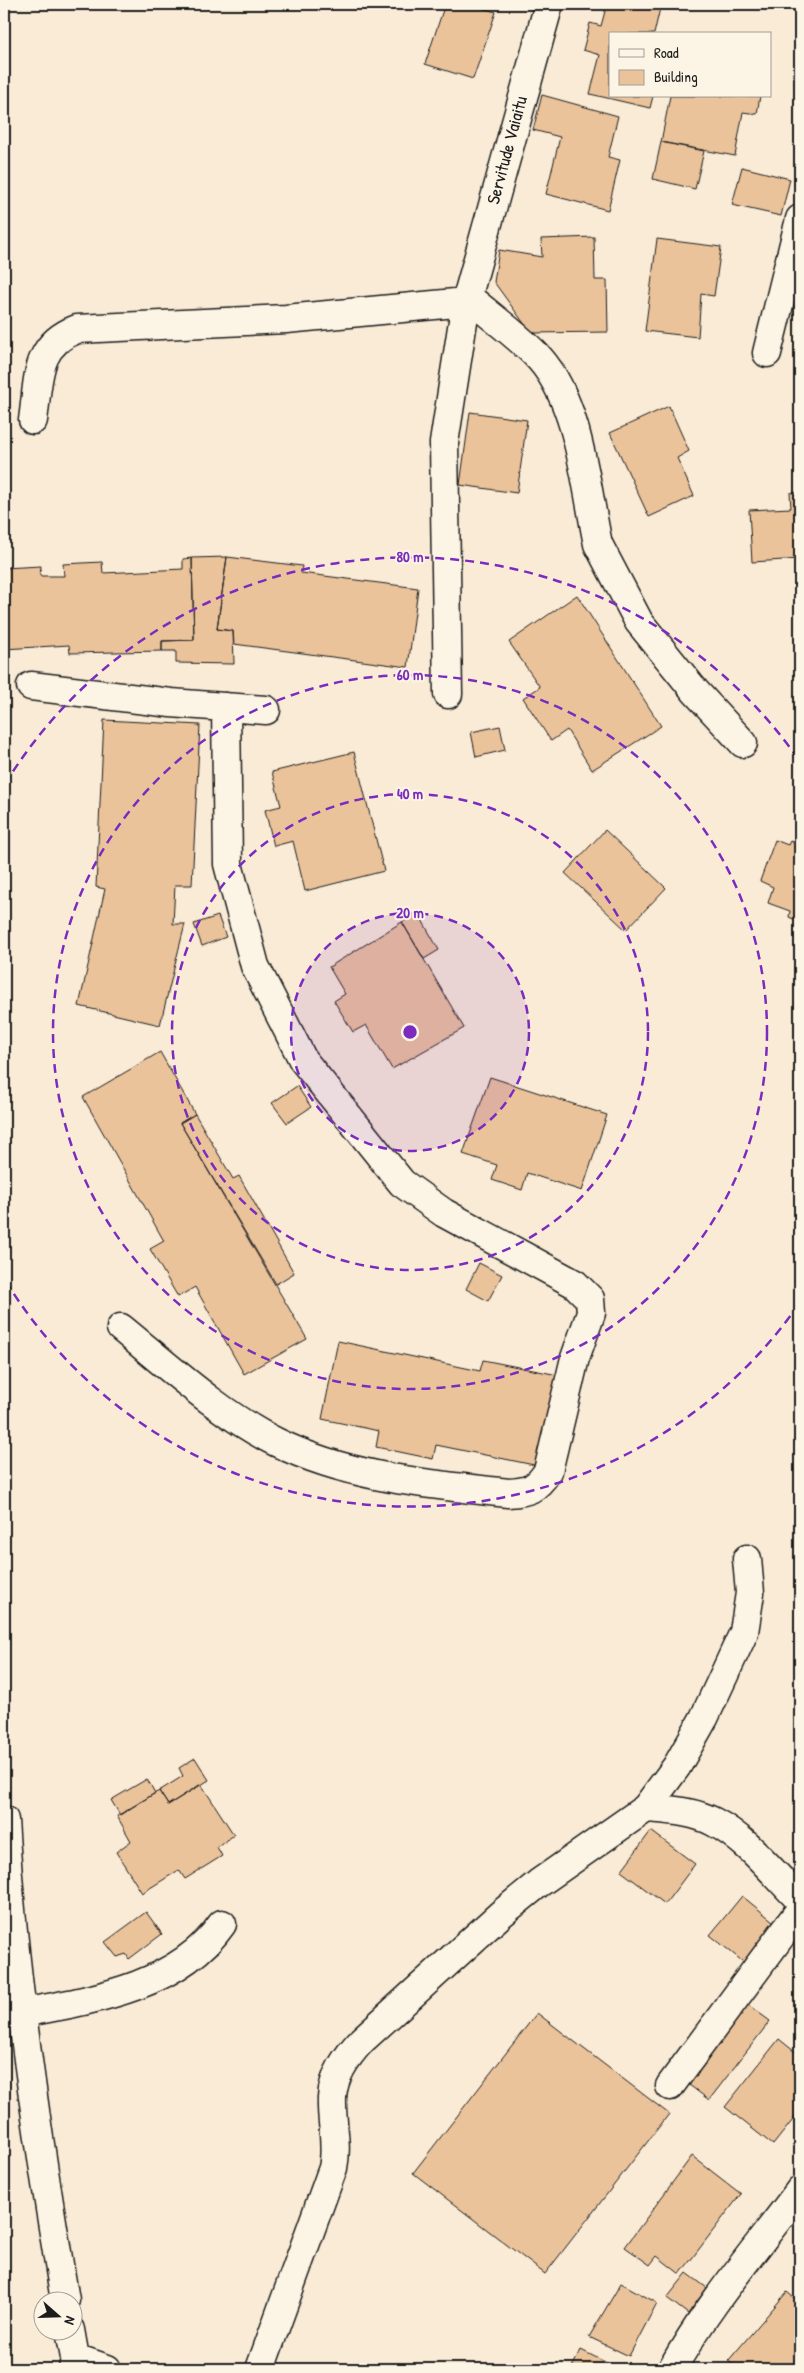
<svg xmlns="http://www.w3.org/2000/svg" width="804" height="2373" font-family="'Patrick Hand',sans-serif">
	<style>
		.building { fill: #ebc39b; stroke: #1c1c1c }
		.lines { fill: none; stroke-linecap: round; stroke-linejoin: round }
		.minor-casing { stroke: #1c1c1c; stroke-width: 31 }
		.minor { stroke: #fcf5e5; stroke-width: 28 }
		.ring { fill: none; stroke: #7b2cbf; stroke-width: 2.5; stroke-dasharray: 9 6 }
		.labels { text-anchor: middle; stroke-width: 4; stroke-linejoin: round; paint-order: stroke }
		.street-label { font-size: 18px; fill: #1c1c1c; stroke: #fcf5e5 }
		.centre { fill: #7b2cbf; stroke: #fcf5e5; stroke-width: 2.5 }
		.ring-label { font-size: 15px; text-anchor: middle; font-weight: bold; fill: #7b2cbf; stroke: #fcf5e5; stroke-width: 4; stroke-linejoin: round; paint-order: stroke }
	</style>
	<rect width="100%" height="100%" fill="#f9ebd6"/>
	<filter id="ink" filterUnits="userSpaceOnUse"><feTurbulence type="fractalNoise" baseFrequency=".02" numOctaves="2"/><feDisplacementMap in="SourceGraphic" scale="10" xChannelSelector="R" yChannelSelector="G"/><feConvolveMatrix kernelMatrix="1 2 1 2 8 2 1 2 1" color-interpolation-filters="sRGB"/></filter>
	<g filter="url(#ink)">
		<path class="building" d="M 445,4 L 469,4 L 496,12 L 473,79 L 425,64 Z
			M 607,4 L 661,4 L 654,34 L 610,34 L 610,96 L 653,96 L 650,108 L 590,94 L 600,55 L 583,50 L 590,23 L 601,26 Z
			M 542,95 L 618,116 L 608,157 L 620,160 L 608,210 L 546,194 L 560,137 L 533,130 Z
			M 670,96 L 760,96 L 757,114 L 743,112 L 735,156 L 661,142 Z
			M 661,142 L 704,151 L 695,189 L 653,179 Z
			M 742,167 L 790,179 L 781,216 L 732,205 Z
			M 594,237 L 595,280 L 607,280 L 608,332 L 531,333 L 494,282 L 499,250 L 542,257 L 541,239 Z
			M 657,239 L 721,247 L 714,296 L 701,294 L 698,337 L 645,331 Z
			M 669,406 L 689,451 L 677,458 L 694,496 L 649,517 L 610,433 Z
			M 470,412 L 527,420 L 517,493 L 460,485 Z
			M 800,492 L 800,559 L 752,562 L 749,510 L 791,508 L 790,493 Z
			M 227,557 L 302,566 L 301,573 L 418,588 L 408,667 L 234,644 L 233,631 L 217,629 Z
			M 227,557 L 217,629 L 233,631 L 234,664 L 176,663 L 176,651 L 162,651 L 162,641 L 194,640 L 192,558 Z
			M 192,558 L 194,640 L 162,641 L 162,651 L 70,653 L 69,645 L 4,649 L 4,568 L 41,566 L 40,576 L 64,576 L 63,564 L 102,562 L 103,573 L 183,569 L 183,559 Z
			M 577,595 L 661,726 L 592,770 L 567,730 L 551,741 L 523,698 L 540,687 L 509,642 Z
			M 104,720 L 200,725 L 192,885 L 175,885 L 173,924 L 185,924 L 160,1025 L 79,1006 L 105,889 L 96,887 Z
			M 500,726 L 505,750 L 476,757 L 471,732 Z
			M 354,752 L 384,871 L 305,891 L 293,841 L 274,846 L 265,810 L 281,806 L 272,772 Z
			M 605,830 L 666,888 L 626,930 L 565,873 Z
			M 775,840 L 788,845 L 790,841 L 800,845 L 800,922 L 789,917 L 790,911 L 768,903 L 773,887 L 760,881 Z
			M 418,913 L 439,950 L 424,959 L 402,922 Z
			M 218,916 L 226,937 L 202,946 L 194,924 Z
			M 402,922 L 464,1028 L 392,1069 L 366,1025 L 353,1032 L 334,1001 L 345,994 L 329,967 Z
			M 160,1052 L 195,1114 L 180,1123 L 307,1339 L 244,1374 L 195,1287 L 178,1297 L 150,1249 L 164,1241 L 83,1097 Z
			M 490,1077 L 607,1115 L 582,1191 L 527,1173 L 522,1190 L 492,1180 L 497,1165 L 463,1154 Z
			M 297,1086 L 311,1107 L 287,1123 L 272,1103 Z
			M 195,1114 L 233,1179 L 239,1176 L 294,1273 L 276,1284 L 180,1123 Z
			M 479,1263 L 502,1275 L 488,1301 L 466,1289 Z
			M 338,1341 L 480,1371 L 483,1360 L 558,1375 L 539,1466 L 436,1445 L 433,1459 L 376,1447 L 379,1431 L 322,1419 Z
			M 195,1758 L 209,1780 L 168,1805 L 159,1791 L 183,1776 L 179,1768 Z
			M 147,1779 L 155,1793 L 120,1815 L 111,1800 Z
			M 201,1784 L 234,1835 L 217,1847 L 222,1856 L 185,1879 L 179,1870 L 142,1893 L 116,1852 L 131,1841 L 117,1816 L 159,1791 L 168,1805 Z
			M 651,1831 L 695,1864 L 665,1904 L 621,1871 Z
			M 742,1896 L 779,1926 L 747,1965 L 710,1935 Z
			M 146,1912 L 162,1934 L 129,1959 L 126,1954 L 117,1957 L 105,1942 Z
			M 740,1999 L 770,2021 L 709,2100 L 680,2078 Z
			M 537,2013 L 669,2114 L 545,2274 L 413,2173 Z
			M 779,2039 L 800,2056 L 800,2111 L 773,2145 L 725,2107 Z
			M 692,2156 L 741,2194 L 680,2274 L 657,2256 L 650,2265 L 625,2247 Z
			M 687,2273 L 707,2288 L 688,2314 L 667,2298 Z
			M 621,2283 L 657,2303 L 629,2356 L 589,2337 Z
			M 787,2292 L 800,2303 L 800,2369 L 738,2369 L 728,2361 Z
			M 581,2350 L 619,2369 L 571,2369 Z"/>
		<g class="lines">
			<defs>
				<path id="minor" d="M 467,296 C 489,315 521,338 540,359 C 579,403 586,487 598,544 L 639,622 L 695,691 L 743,743
					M 767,353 L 800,219
					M 33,420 C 39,380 34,345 77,329 L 286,319 L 466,302
					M 31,686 L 171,703 L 266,710
					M 448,694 L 444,443 L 466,302 L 549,4
					M 121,1328 C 169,1367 221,1415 276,1442 C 349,1478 428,1484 508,1493 C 529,1492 536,1489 548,1471 L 575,1358 L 591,1313 L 590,1299 L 575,1284 L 444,1213 L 402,1183 L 303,1060 L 255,966 L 228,864 L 226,707
					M 646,1808 L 677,1766 L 704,1718 L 744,1632 L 750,1593 L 747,1559
					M 4,1820 C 14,1981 38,2141 65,2300
					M 21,2013 C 92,2000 178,1987 222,1924
					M 670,2086 L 800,1910
					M 70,2330 L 75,2358 L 73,2369
					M 75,2358 L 107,2369
					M 260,2369 L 333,2168 C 338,2143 331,2123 332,2098 C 333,2075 347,2056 362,2040 L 501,1914 L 539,1883 L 646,1808 C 668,1810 693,1811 714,1822 C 747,1839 774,1874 800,1900
					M 672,2369 C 707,2306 757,2248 800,2190"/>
			</defs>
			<use href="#minor" class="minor-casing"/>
			<use href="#minor" class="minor"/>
		</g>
	</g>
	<circle cx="410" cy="1032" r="119" fill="#7b2cbf" fill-opacity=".12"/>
	<g class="ring">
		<circle cx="410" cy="1032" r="119"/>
		<circle cx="410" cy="1032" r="238"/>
		<circle cx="410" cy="1032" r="357"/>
		<path d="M799 1304A475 475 0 0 1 5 1280M5 784A475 475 0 0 1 799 760"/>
	</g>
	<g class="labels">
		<g class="street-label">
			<text transform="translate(507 150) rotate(-75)" y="6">Servitude Vaiaitu</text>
		</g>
	</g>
	<circle cx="410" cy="1032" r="8" class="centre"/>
	<g class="ring-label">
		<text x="410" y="562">80 m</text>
		<text x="410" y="680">60 m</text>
		<text x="410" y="799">40 m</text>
		<text x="410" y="918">20 m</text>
	</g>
	<rect width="804" height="2373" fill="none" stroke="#fcf5e5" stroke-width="20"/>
	<rect x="10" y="10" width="784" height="2353" fill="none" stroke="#1c1c1c" stroke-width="2" filter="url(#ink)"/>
	<rect x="609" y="32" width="162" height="65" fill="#fcf5e5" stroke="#a29e95"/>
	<rect x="619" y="49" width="25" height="8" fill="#fcf5e5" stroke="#a29e95"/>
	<text x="654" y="58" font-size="15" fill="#1c1c1c">Road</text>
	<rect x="619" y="70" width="25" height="15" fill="#ebc39b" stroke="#a29e95"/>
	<text x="654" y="82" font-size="15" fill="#1c1c1c">Building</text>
	<g transform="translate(58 2316) rotate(110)"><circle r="24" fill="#fcf5e5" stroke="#a29e95"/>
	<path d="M0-4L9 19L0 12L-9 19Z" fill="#1c1c1c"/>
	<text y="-8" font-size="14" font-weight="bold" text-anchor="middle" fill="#1c1c1c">N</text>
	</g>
</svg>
